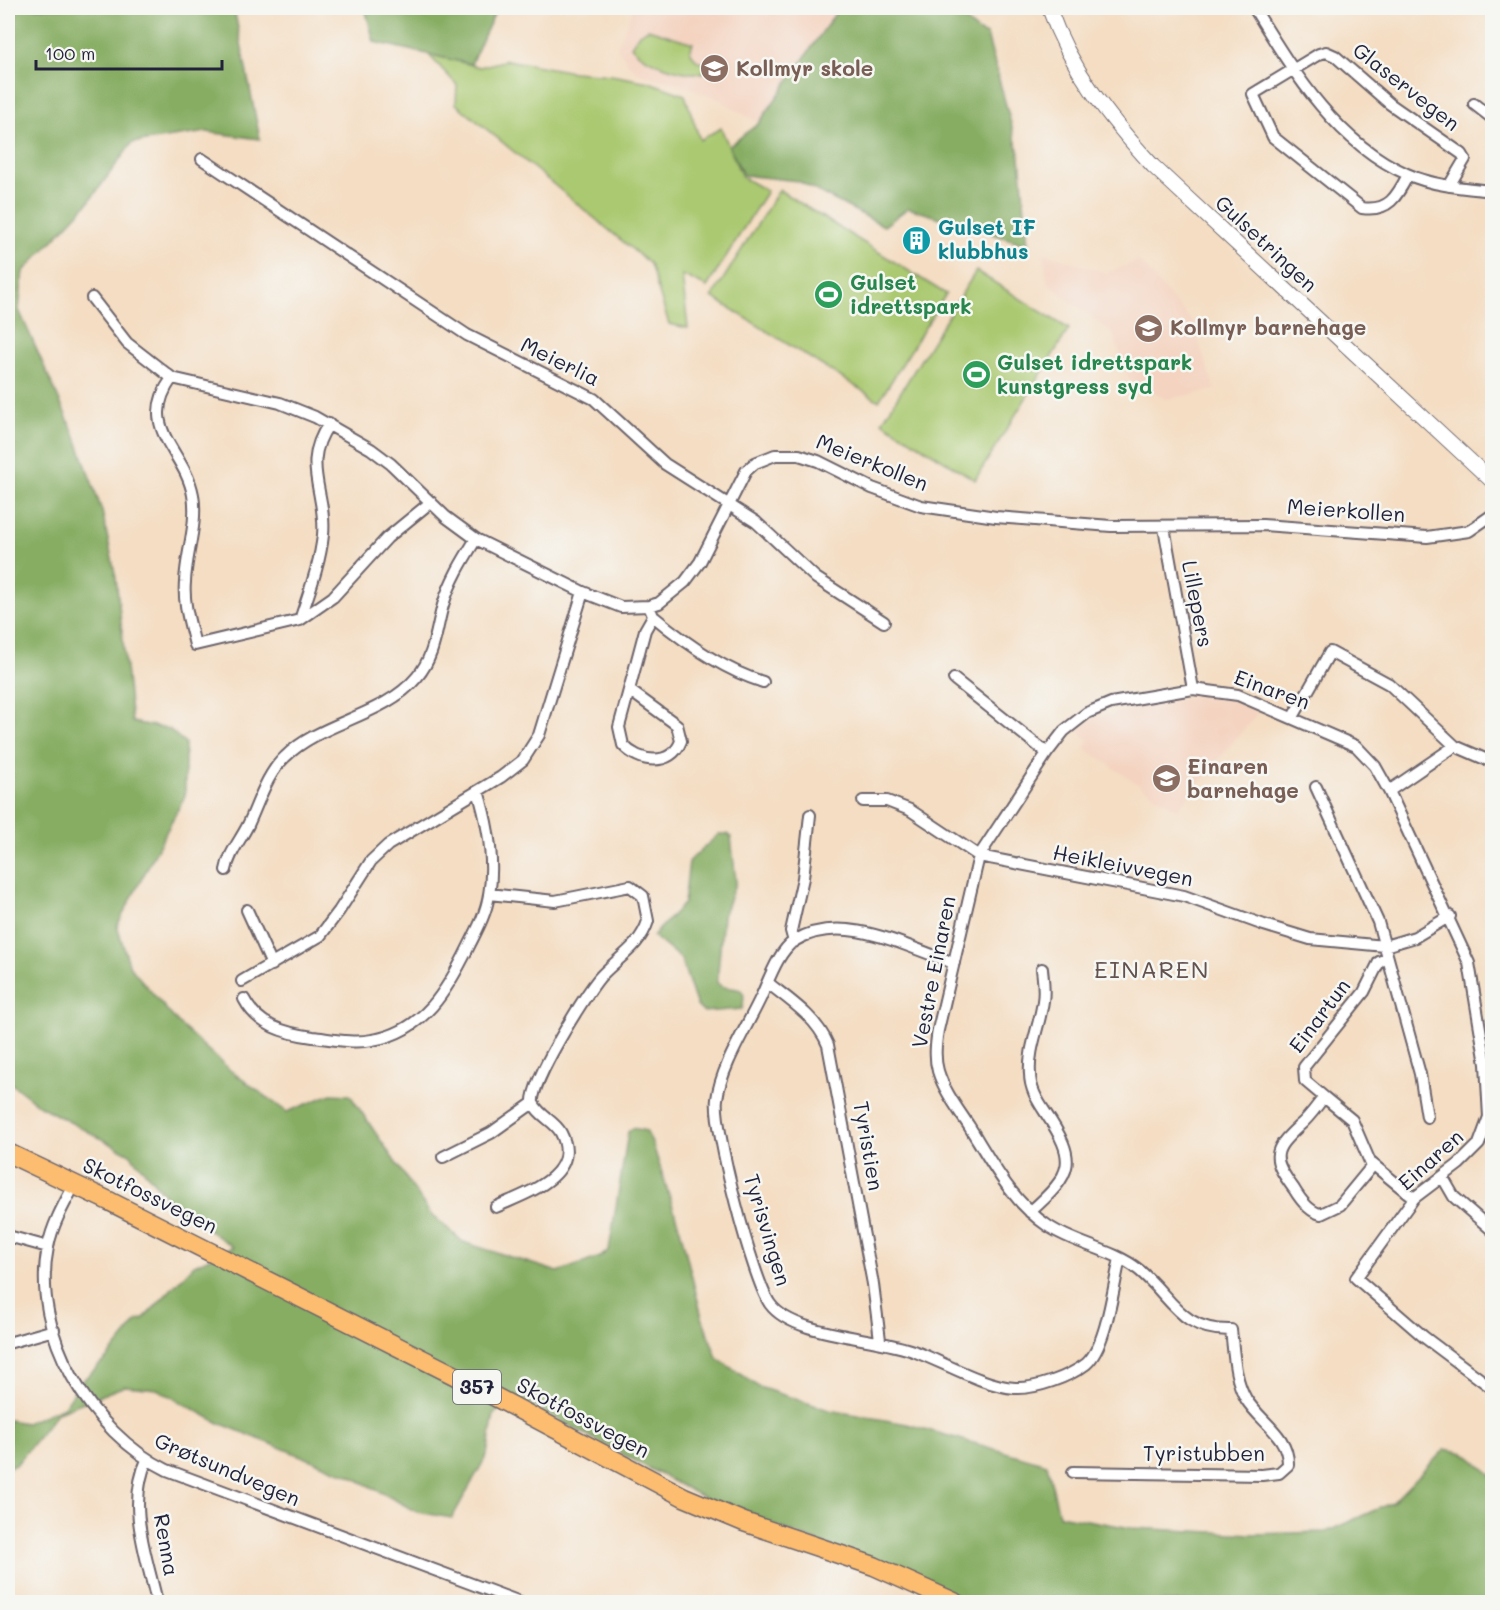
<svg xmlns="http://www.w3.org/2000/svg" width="1500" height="1610" font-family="Mali,sans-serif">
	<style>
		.built { fill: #f4d3c0 }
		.green { fill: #aac971; stroke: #667656; stroke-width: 1.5 }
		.forest { fill: #87ad63; stroke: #54684f; stroke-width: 1.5 }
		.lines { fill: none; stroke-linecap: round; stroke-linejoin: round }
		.minor-casing { stroke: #6c636a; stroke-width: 14 }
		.tertiary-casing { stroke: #6c636a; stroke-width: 16 }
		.primary-casing { stroke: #6c636a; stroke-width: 21 }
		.minor { stroke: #fff; stroke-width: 10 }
		.tertiary { stroke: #fff; stroke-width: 14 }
		.primary { stroke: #fcbd6f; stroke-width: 18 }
		.labels { text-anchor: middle; stroke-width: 5; stroke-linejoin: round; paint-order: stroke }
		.shield { fill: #f6f6f2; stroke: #626272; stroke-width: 1.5 }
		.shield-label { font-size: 20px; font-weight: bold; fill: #22223b }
		.education-label { font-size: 21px; font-weight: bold; fill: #785e54; stroke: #f6f6f2; text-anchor: start }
		.street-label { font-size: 21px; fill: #22223b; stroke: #f6f6f2 }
		.culture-label { font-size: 21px; font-weight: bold; fill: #0d838f; stroke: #f6f6f2; text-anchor: start }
		.leisure-label { font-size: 21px; font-weight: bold; fill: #27864d; stroke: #f6f6f2; text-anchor: start }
		.quarter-label { font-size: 24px; letter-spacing: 1.5px; fill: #64524e; stroke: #f6f6f2 }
	</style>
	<rect width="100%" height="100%" fill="#f6f6f2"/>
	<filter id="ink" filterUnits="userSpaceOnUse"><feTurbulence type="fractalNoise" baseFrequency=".0167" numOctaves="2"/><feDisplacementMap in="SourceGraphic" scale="12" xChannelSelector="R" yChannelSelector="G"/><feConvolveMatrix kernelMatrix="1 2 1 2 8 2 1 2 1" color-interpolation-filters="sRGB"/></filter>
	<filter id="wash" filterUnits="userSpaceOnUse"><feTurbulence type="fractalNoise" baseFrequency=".008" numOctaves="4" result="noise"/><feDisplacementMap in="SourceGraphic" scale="24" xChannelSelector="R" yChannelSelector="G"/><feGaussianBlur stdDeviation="1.35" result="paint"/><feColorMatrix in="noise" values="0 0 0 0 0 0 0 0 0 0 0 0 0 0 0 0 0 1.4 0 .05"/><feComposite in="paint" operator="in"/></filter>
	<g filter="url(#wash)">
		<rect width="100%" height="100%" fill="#f4ddc2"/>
		<path class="built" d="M 633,8 L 839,8 L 759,123 L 719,100 L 688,87 L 641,74 L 628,64 L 617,47 Z
			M 1043,253 L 1107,273 L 1138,260 L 1192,321 L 1215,390 L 1166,399 L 1129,380 L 1113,334 L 1048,284 Z
			M 1200,695 L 1231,701 L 1259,711 L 1177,810 L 1084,748 L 1089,740 L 1078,731 L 1094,717 Z"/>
		<path class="green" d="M 648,29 L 693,43 L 690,51 L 696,60 L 703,63 L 705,69 L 703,73 C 682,75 643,62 631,46 L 639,34 Z
			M 428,54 L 480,67 L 507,60 L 573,72 L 611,75 L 649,82 L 685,95 L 700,140 L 721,128 L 742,177 L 767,191 L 707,287 L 682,275 L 688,328 L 669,324 L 650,264 L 456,104 L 457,85 Z
			M 779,190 L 946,294 L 879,401 L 712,297 Z
			M 976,271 L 1069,329 L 975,480 L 882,422 Z"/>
		<path class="forest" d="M 18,8 L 234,8 L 260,139 L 207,132 L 132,143 L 88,203 L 23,272 L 19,310 L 77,440 L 102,511 L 116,578 L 132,722 L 169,729 L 185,743 L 185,796 L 117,926 L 130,967 L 178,1023 L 231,1071 L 287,1112 L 331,1094 L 350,1095 L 429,1212 L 463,1242 L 558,1272 L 600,1257 L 609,1250 L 628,1132 L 633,1128 L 646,1131 L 652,1142 L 680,1229 L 702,1317 L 717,1358 L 759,1387 L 829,1410 L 907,1424 L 1047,1464 L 1059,1515 L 1131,1528 L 1253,1534 L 1326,1532 L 1393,1502 L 1445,1449 L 1465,1453 L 1492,1475 L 1492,1602 L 971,1602 L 943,1589 L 712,1502 L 516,1397 L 494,1414 L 487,1455 L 452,1518 L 417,1512 L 351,1476 L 219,1423 L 157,1389 L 125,1386 L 58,1412 L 16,1465 L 8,1467 L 8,1420 L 26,1423 L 64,1407 L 82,1381 L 108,1357 L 137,1321 L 144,1318 L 194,1265 L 233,1247 L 174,1206 L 130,1154 L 40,1106 L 8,1081 L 8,23 Z
			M 365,8 L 497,8 L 471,64 L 374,42 Z
			M 839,8 L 950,8 L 979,32 L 987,35 L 1020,157 L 1028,245 L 908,208 L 884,226 L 798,181 L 743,175 L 729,146 L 759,123 Z
			M 719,834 L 728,834 L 731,837 L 736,882 L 723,916 L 717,983 C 730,995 750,978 742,1009 L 703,1012 L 697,1006 L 681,959 L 653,936 L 684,903 L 689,861 Z"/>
	</g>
	<g filter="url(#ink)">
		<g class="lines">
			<defs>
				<path id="minor" d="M 1254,8 C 1293,71 1336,143 1407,174 C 1433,186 1465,188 1492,191
					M 1474,104 L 1492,118
					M 202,159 L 467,335 L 594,399 L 665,464 L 756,522 L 816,578 L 884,622
					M 1408,175 C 1397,196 1389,212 1362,208 L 1273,137 L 1253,94 L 1319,54 L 1326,52 L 1335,56 L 1390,104 L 1462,154 L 1465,159 L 1449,186
					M 92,298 L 127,343 L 172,378 L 280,403 L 315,417 L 371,449 L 391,464 L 446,517 L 476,539 L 583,592 L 621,607 L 649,606 L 659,603 L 685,582 L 700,562 L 746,471 L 755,463 L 775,455 L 799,455 L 818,461 L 872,488 L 921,506 L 996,517 L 1111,526 L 1263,525 L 1427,537 L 1469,531 L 1492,515
					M 172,378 C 136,428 185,450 193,495 C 198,524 186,553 185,582 C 183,603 190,624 195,645 L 300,620 L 333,597 L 387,538 L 431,502
					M 1164,527 L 1193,689
					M 653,616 C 684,642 724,670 763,682
					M 300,620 C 309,592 320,564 323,535 C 327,492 300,465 329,424
					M 954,679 L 1047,753
					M 629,690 L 619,727 L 623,745 C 639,763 671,767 681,741 L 677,725 L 629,690 L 645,630 L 653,616 L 649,606
					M 1293,717 L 1330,652 L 1389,684 L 1455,746 L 1492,762
					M 1316,787 L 1378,922 L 1420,1074 L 1427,1117
					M 1389,791 L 1455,746
					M 863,801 L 887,801 L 910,810 L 979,856 L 1184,896 L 1264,925 L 1310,939 L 1385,946 L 1415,937 L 1450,916
					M 226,870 C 229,853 240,841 248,825 C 259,802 266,775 285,757 C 321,721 384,717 417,677 C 435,656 436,630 443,605 C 450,581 463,560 476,539
					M 247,910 L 272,965
					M 794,942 L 791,931 L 803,878 L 810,815
					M 954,963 C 906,947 843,911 794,941 C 778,952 769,980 761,997 C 747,1027 721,1067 717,1099 C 713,1127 753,1280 770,1304 C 794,1337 876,1336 916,1352 C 945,1363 984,1386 1015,1388 C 1036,1389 1069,1377 1086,1364 C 1107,1346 1113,1286 1120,1259
					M 242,981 L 320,936 L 339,911 L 371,861 L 388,845 L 501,777 L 523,760 L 539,735 L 583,592
					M 768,983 C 791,1001 817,1018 828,1045 L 873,1284 L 880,1340
					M 244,999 C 258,1026 284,1033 313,1037 C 331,1039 353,1044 372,1040 C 424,1032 448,989 469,946 C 477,930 486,914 489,895 C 495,861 488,824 478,791
					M 1324,1097 L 1305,1081 L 1304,1067 L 1364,992 L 1379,962 L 1388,958
					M 443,1157 L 491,1133 L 533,1103 C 530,1083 585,995 600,977 C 617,958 640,947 648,921 L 643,896 L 630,886 L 555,901 L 489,894
					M 1373,1165 L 1340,1205 L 1321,1214 C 1309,1212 1300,1199 1294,1189 C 1271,1158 1272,1151 1299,1126 C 1309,1118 1316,1107 1324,1097 L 1352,1120 L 1370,1162 L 1414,1198
					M 1443,1178 L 1454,1197 L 1492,1230
					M 75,1184 C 64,1204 52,1225 48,1247 C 30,1333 91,1433 167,1470 L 520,1602
					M 496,1207 C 524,1194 583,1176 561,1133 C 555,1121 540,1117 533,1103
					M 1030,1212 C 1074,1173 1078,1161 1045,1112 C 1037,1100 1030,1088 1030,1074 C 1028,1049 1040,1025 1043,1001 C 1045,990 1043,979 1042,969
					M 8,1236 L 48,1247
					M 8,1343 L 54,1330
					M 147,1460 C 126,1505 147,1557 157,1602
					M 1073,1472 L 1262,1475 L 1279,1473 L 1288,1465 C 1289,1435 1260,1422 1246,1399 C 1234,1378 1234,1353 1231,1330 C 1180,1331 1172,1297 1139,1270 C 1113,1249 1076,1245 1048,1226 C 1012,1202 992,1163 969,1126 C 958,1109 944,1091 938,1071 C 934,1057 936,1043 938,1030 L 979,856 L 1047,753 L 1064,731 L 1087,713 L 1111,703 L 1193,689 L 1238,695 L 1356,746 L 1375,766 L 1389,791 L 1469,963 L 1486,1064 L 1489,1117 L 1479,1144 L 1459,1164 L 1414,1198 L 1356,1278 L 1424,1337 L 1492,1388"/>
				<path id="tertiary" d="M 1049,8 C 1070,69 1110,119 1153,166 L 1492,481"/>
				<path id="primary" d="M 8,1153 L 111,1202 L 454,1375 L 684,1497 L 744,1522 L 874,1566 L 954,1602"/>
			</defs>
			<use href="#minor" class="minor-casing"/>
			<use href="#tertiary" class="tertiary-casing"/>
			<use href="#primary" class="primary-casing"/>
			<use href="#minor" class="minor"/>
			<use href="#tertiary" class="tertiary"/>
			<use href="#primary" class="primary"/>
		</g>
	</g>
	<defs>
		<symbol id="school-disc" viewBox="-11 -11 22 22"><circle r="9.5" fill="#8d6e63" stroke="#f6f6f2"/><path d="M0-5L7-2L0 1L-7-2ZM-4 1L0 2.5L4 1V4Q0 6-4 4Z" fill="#fff"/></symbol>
		<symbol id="building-disc" viewBox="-11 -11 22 22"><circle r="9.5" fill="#0f9aa8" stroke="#f6f6f2"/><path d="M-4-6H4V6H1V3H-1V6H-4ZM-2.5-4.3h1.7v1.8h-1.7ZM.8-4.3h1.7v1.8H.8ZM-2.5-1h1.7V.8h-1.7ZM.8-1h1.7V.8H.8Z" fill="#fff"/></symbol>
		<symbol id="stadium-disc" viewBox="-11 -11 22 22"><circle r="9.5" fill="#2e9e5b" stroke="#f6f6f2"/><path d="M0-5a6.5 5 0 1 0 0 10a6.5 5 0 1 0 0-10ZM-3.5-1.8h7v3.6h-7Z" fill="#fff"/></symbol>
	</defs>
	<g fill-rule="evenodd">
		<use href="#school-disc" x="698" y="52" width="33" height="33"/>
		<use href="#building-disc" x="900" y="224" width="33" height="33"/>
		<use href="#stadium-disc" x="812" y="278" width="33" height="33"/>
		<use href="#school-disc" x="1132" y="312" width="33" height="33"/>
		<use href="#stadium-disc" x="960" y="358" width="33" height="33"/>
		<use href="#school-disc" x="1150" y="762" width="33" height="33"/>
	</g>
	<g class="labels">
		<rect class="shield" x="453" y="1370" width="48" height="34" rx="4.5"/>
		<g class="shield-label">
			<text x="477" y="1394">357</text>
		</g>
		<g class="education-label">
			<text x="736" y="76">Kollmyr skole</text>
			<text x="1170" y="335">Kollmyr barnehage</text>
			<text x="1187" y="774">Einaren<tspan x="1187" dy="24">barnehage</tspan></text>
		</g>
		<g class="street-label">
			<text transform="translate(1406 87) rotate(38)" y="7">Glaservegen</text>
			<text transform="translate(1266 244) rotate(43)" y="7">Gulsetringen</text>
			<text transform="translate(560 362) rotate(26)" y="7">Meierlia</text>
			<text transform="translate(872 463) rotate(22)" y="7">Meierkollen</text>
			<text transform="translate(1346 511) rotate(4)" y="7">Meierkollen</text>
			<text transform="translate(1197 604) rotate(79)" y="7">Lillepers</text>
			<text transform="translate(1272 690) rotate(20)" y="7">Einaren</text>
			<text transform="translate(1123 866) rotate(11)" y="7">Heikleivvegen</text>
			<text transform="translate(934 972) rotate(-79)" y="7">Vestre Einaren</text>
			<text transform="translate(1320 1016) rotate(-53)" y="7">Einartun</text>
			<text transform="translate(868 1146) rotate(80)" y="7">Tyristien</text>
			<text transform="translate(1431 1160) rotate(-42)" y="7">Einaren</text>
			<text transform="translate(150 1196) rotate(26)" y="7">Skotfossvegen</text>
			<text transform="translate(767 1230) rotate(73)" y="7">Tyrisvingen</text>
			<text transform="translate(583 1418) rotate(28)" y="7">Skotfossvegen</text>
			<text x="1204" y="1461">Tyristubben</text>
			<text transform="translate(227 1470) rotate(23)" y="7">Grøtsundvegen</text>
			<text transform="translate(166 1545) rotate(80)" y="7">Renna</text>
		</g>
		<g class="culture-label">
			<text x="938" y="235">Gulset IF<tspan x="938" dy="24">klubbhus</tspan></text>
		</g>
		<g class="leisure-label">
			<text x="850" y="290">Gulset<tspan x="850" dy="24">idrettspark</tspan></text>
			<text x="997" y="370">Gulset idrettspark<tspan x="997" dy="24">kunstgress syd</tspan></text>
		</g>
		<g class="quarter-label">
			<text x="1152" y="978">EINAREN</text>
		</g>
	</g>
	<rect width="1500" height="1610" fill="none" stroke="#f6f6f2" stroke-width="30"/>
	<path d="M36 60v9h186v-9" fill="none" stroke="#22223b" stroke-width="3"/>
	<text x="45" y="60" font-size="18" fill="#22223b" stroke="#f6f6f2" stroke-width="4.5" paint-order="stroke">100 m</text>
</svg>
